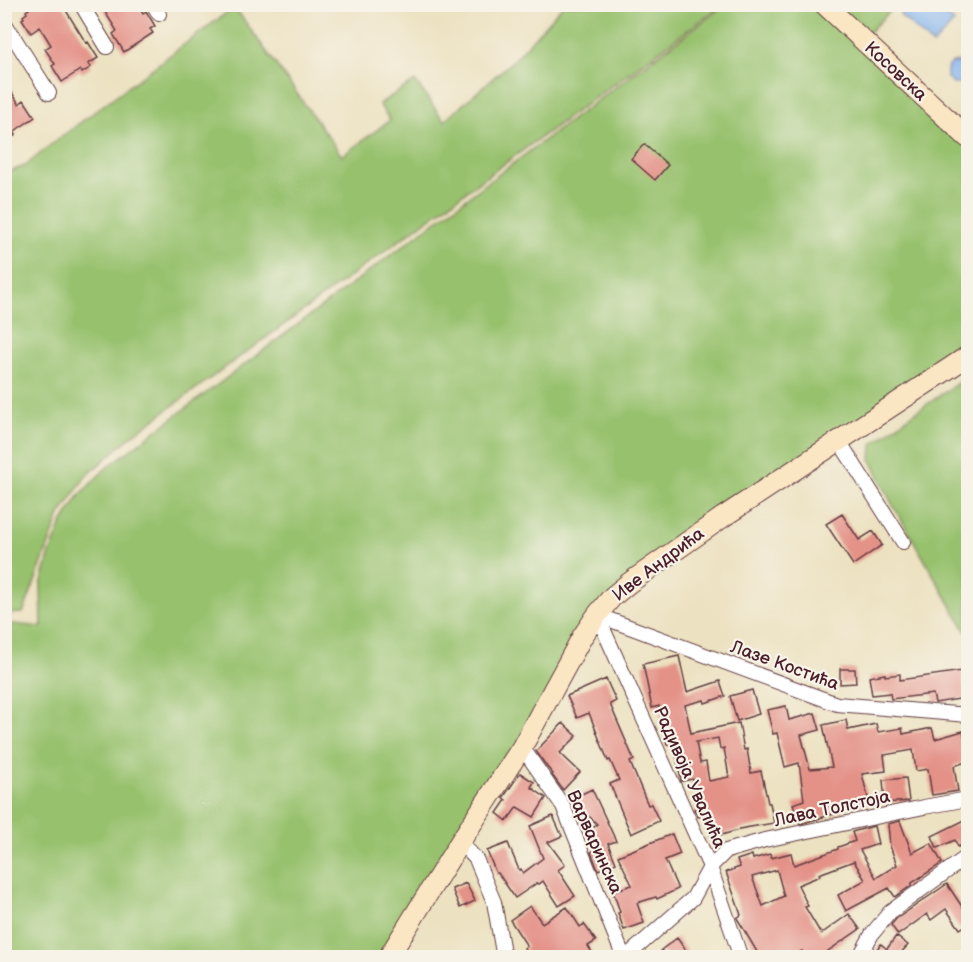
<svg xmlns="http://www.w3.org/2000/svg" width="973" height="962" font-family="'Balsamiq Sans',sans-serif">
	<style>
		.green { fill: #97c16d; stroke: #70704c; stroke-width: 1.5 }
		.water { fill: #82b4ef; stroke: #666a8d; stroke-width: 1.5 }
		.building { fill: #e49288; fill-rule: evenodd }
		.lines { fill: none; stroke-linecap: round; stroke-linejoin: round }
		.street-casing { stroke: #623c41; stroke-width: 16 }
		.secondary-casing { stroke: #623c41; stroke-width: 22 }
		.street { stroke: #fff; stroke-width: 14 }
		.secondary { stroke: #fbe6c4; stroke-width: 20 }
		.labels { text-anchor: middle; stroke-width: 4.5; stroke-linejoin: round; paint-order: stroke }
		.street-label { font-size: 18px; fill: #4a1f2b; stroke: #f7f3e8 }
	</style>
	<rect width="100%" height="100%" fill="#f7f3e8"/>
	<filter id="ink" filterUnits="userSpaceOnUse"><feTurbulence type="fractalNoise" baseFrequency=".0167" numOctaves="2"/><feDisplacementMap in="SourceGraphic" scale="12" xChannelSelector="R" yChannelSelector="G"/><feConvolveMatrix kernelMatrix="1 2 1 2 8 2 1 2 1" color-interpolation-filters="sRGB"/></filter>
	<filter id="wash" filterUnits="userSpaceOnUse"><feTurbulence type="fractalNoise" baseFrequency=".008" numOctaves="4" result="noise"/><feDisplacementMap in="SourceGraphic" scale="24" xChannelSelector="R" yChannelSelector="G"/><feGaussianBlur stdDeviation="1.35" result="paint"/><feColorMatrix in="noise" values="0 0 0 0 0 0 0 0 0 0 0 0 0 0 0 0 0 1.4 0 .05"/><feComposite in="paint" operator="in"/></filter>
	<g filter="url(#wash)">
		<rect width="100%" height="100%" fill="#ece1c0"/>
		<path class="green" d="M 233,5 L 342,156 L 390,120 L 379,104 L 415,81 L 444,121 L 517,57 L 563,5 L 722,5 L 134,434 L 86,476 L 60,515 L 23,613 L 5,614 L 5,173 L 25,166 L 53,143 L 234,7 Z
			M 725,5 L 896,5 L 862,39 L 968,138 L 968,356 L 612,597 L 388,957 L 5,957 L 4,623 L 42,627 L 41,585 L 49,556 L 62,523 L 79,496 L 106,468 Z
			M 968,376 L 968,635 L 890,500 L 871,460 L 872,445 L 907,418 Z"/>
		<path class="water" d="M 910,4 L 934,5 L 954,22 L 933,45 L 900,15 Z
			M 962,62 L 968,67 L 968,76 L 963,83 L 953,84 L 947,78 L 947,69 L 952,63 Z"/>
		<g id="blocks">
			<path class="building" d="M 26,4 L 62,4 L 86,43 L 88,42 L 98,58 L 88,64 L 91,67 L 82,73 L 80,70 L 62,82 L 52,66 L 55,64 L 45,49 L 51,45 L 40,27 L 31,33 L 22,19 L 24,18 L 23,16 L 27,13 L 26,11 L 29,9 Z
				M 100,4 L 137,4 L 143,13 L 146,11 L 155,26 L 150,29 L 153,33 L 124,52 L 113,34 L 117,31 Z
				M 4,80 L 19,104 L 24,100 L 35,117 L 19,128 L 14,132 L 16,135 L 4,142 Z
				M 644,144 L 668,165 L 655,180 L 631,159 Z
				M 842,514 L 859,540 L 873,531 L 882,545 L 853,565 L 826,524 Z
				M 679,656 L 687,692 L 720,681 L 725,696 L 705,703 L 704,700 L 685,705 L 691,733 L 739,723 L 744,750 L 747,749 L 751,773 L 761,771 L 768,803 L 770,803 L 774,823 L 739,829 L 739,830 L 711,838 L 705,816 L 698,817 L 694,809 L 699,808 L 693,779 L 681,781 L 681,780 L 674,744 L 667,745 L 659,706 L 652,708 L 643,664 ZM 718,738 L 720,749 L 724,748 L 729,777 L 709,781 L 706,762 L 700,763 L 696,742 Z
				M 840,669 L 855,669 L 856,683 L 840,684 Z
				M 962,671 L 966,698 L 935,703 L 933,694 L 891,699 L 890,693 L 872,695 L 869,677 L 885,674 L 885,676 L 900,674 L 900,680 Z
				M 606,679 L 616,701 L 610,704 L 634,760 L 630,762 L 648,805 L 651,804 L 659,821 L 631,834 L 610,784 L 619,780 L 610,760 L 608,761 L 589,713 L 577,718 L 567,696 Z
				M 752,690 L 759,714 L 737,721 L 730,696 Z
				M 786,706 L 789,720 L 815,713 L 820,730 L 801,735 L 810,769 L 832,767 L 823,725 L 846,720 L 848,730 L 876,724 L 878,732 L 902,728 L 903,734 L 932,728 L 935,739 L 963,731 L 969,750 L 969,761 L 954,766 L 958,791 L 932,795 L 928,769 L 916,771 L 913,750 L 884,755 L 886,771 L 862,774 L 869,802 L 842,808 L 843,811 L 800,824 L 793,804 L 804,800 L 799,763 L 785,767 L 777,733 L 773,734 L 767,710 Z
				M 563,723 L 577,736 L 560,753 L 580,772 L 563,790 L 552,775 L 553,774 L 547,767 L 536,751 Z
				M 520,773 L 534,782 L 531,787 L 546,798 L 534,817 L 517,807 L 507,821 L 497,813 L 506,800 L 503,798 Z
				M 906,778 L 909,801 L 885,803 L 883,780 Z
				M 592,789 L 616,841 L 608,844 L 616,863 L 598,870 L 591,852 L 597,849 L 585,822 L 594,827 L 597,824 L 571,799 Z
				M 553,816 L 562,836 L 548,842 L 565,865 L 558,870 L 575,896 L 559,906 L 543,881 L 539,884 L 537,883 L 515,898 L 498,873 L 496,873 L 487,851 L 508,843 L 519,870 L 521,869 L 523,873 L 543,858 L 530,826 Z
				M 969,818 L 969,842 L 958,847 L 955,840 L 937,848 L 932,836 Z
				M 900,821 L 912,853 L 931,843 L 942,863 L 912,883 L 912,885 L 895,897 L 889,888 L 846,911 L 838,895 L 865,880 L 854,861 L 819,874 L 820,876 L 798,885 L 808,906 L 805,907 L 821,934 L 849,914 L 860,929 L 819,957 L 807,957 L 802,951 L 791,957 L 760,957 L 737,918 L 741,915 L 726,872 L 740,867 L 737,860 L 752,855 L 753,859 L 770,854 L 771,858 L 791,853 L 794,865 L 838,849 L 838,847 L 855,841 L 852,832 L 874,826 L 878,844 L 860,850 L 876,878 L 897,865 L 890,846 L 888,824 ZM 777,870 L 784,896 L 763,906 L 752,877 Z
				M 672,834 L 680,854 L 665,860 L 678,889 L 657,899 L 656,897 L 637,903 L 644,923 L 624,930 L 618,913 L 620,912 L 613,891 L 632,885 L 618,856 Z
				M 466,883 L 475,901 L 460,908 L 452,889 Z
				M 947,884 L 969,917 L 969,923 L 960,929 L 946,909 L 931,920 L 927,914 L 898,935 L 891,925 L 896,919 Z
				M 530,906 L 542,923 L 567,907 L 580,927 L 584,924 L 596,941 L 588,946 L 595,957 L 529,957 L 524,948 L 527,946 L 510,920 Z
				M 896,936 L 908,945 L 897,957 L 870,957 L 881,944 L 887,949 Z
				M 677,938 L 685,949 L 692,957 L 667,957 L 661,950 Z"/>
		</g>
	</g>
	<g filter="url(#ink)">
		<use href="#blocks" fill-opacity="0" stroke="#623c41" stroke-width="1.5"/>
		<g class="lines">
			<defs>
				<path id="street" d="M 81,4 L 107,47
					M 153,4 L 159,14
					M 4,22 L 49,93
					M 839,441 L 903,542
					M 597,615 L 837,704 L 968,715
					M 597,615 L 710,867 L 741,958
					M 522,747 L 563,806 L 624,958
					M 460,842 L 476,859 L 494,902 L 504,958
					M 625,958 L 693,898 L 710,867 L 726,851 L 765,840 L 924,807 L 968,799
					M 859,958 L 872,934 L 890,912 L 968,856"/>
				<path id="secondary" d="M 824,4 L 968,138
					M 388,958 L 460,842 L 522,747 L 582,637 L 597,615 L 612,597 L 629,583 L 723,517 L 968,356"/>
			</defs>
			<use href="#street" class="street-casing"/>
			<use href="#secondary" class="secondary-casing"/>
			<use href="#street" class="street"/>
			<use href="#secondary" class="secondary"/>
		</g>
	</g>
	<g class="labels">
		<g class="street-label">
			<text transform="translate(896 71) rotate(43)" y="6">Косовска</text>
			<text transform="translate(658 564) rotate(-37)" y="6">Иве Андрића</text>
			<text transform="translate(785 665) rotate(20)" y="6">Лазе Костића</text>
			<text transform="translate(690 777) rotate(66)" y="6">Радивоја Увалића</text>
			<text transform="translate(832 808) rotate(-12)" y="6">Лава Толстоја</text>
			<text transform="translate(595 842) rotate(66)" y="6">Варваринска</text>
		</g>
	</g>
	<rect width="973" height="962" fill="none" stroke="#f7f3e8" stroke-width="24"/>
</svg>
